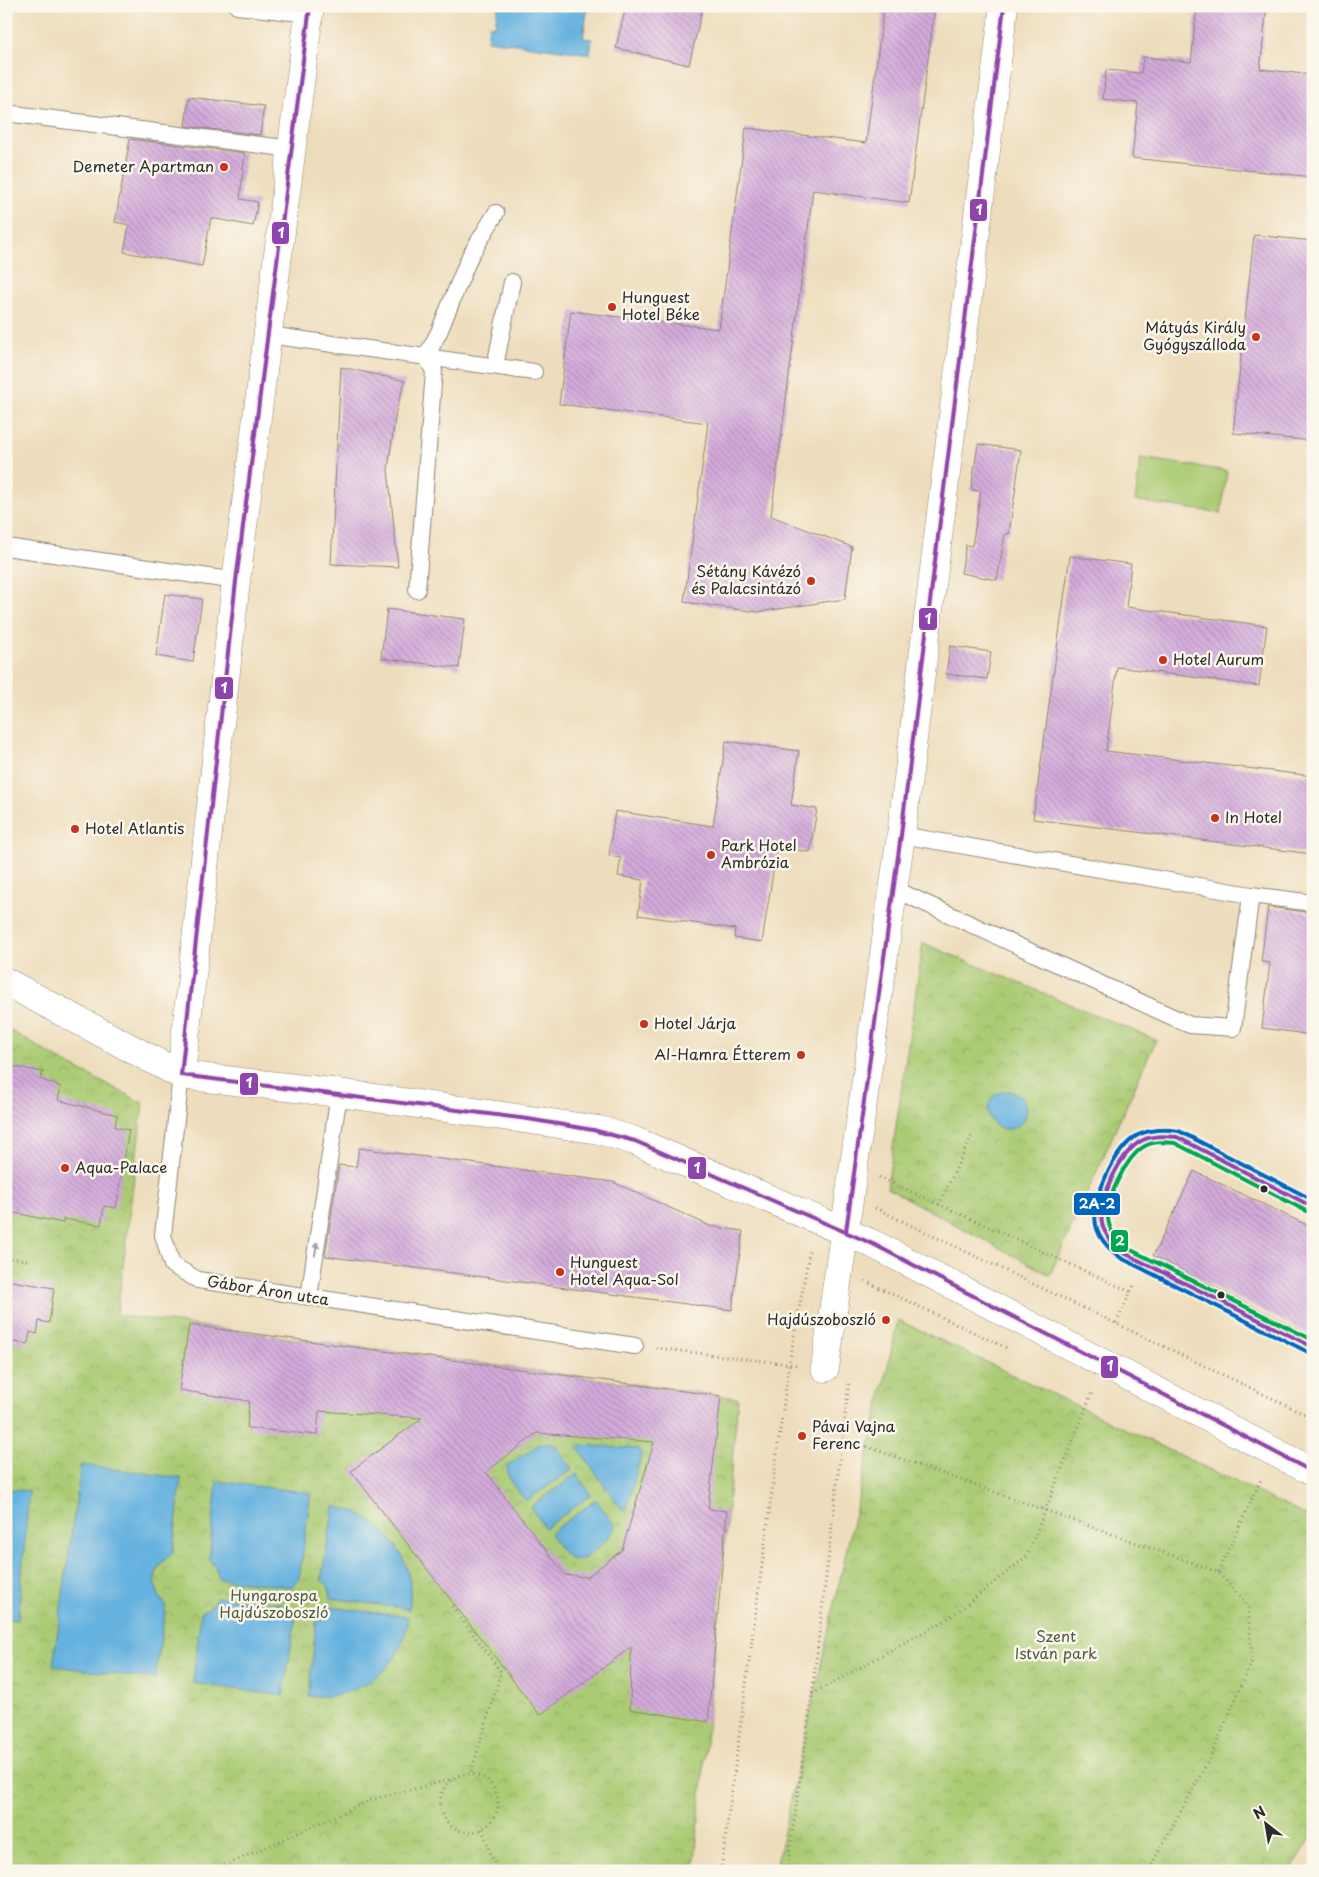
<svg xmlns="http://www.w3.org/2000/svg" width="1319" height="1877" font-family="'Playpen Sans',sans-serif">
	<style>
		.green { fill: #abcb74; stroke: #6b7b50 }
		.park { fill: url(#park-crowns); stroke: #6b7b50 }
		.water { fill: #66b2df; stroke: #486e85 }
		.building { fill: url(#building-back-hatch); fill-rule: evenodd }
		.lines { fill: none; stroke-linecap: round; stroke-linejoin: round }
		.service-casing { stroke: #8c8474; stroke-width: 18 }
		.minor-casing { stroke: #8c8474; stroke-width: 29 }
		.path { stroke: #8c8474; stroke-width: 3; stroke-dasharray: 1 4; stroke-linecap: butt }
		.service { stroke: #fff; stroke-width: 16 }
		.minor { stroke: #fff; stroke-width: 28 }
		.bus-1-casing { stroke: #fbf7ec; stroke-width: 8 }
		.bus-2-casing { stroke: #fbf7ec; stroke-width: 8 }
		.bus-3-casing { stroke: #fbf7ec; stroke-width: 8 }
		.bus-1 { stroke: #8e44ad; stroke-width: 4 }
		.bus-2 { stroke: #0065bd; stroke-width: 4 }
		.bus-3 { stroke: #00a651; stroke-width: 4 }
		.oneway { fill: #a0a0a0 }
		.poi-dot { fill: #c8321e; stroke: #fbf7ec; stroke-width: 2 }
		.bus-dot { fill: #2b2b2b; stroke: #fbf7ec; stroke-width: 2 }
		.labels { text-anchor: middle; stroke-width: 5; stroke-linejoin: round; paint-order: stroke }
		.poi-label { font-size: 15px; fill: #2b2b2b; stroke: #fbf7ec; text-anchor: start }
		.street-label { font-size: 15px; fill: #2b2b2b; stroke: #fbf7ec }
		.park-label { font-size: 15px; fill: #515b41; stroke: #fbf7ec }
		.line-badge { stroke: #fbf7ec; stroke-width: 2 }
		.badge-label { font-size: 14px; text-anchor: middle; font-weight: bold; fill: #fff }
	</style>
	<defs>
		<pattern id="park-crowns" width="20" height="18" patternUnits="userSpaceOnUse" patternTransform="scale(1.25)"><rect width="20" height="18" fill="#abcb74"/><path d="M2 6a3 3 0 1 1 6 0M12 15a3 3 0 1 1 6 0" fill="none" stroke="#93ae65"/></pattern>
		<pattern id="building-back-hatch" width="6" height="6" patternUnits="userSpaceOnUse" patternTransform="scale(1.25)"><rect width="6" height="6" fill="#d4abdc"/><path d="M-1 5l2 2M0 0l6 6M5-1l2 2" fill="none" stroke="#ac8bb3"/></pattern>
	</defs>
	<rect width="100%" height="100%" fill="#fbf7ec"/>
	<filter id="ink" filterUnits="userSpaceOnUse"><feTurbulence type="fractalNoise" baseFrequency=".02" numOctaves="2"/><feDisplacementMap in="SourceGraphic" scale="10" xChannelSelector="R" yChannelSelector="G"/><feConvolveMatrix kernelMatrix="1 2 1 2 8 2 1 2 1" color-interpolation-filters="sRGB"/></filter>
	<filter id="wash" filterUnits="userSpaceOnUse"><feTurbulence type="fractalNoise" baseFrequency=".0096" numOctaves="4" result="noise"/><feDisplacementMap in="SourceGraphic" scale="20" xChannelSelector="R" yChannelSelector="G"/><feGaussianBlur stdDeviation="1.12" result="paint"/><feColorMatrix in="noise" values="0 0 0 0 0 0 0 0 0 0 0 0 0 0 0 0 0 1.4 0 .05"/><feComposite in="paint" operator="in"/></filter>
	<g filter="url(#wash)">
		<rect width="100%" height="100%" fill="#eeddbc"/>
		<path class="green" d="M 1141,458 L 1227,471 L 1221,513 L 1135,501 Z"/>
		<path class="park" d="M 923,943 L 1156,1040 L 1050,1275 L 887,1188 Z
			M 6,1028 L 62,1061 L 143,1103 L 117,1315 L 738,1398 L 694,1871 L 6,1871 Z
			M 898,1320 L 1313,1519 L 1313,1835 L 1290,1871 L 775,1871 Z"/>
		<path class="water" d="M 498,6 L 588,6 L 583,38 L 592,39 L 590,54 L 487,40 L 489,25 L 495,26 Z
			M988 1110a19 19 0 1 1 38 0a19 19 0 1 1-38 0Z
			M 547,1443 L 556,1446 L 572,1469 L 526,1501 C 518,1491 504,1479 508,1465 L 540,1444 Z
			M 581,1445 L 639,1449 L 642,1452 L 626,1510 L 623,1511 L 578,1448 Z
			M 81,1465 L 181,1478 L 173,1553 C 152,1568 149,1585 166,1605 L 155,1679 L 53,1666 Z
			M 577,1474 L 591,1495 L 545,1528 L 531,1507 Z
			M 217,1481 L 311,1493 L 299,1579 L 291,1587 L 219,1579 L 216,1568 L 209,1560 Z
			M 6,1489 L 29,1491 L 18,1620 L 6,1619 Z
			M 596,1500 L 615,1526 C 612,1537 585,1563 574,1560 C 563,1557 556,1542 550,1533 Z
			M 334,1506 C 342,1508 353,1510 360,1514 C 396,1535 416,1568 409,1609 L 331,1598 L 328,1585 L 321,1580 Z
			M 217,1597 L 286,1605 L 296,1616 L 283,1696 L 193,1683 L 201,1612 L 210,1607 Z
			M 330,1607 L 408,1617 C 404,1659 377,1685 336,1695 C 328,1697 317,1696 309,1696 L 316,1622 L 325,1619 Z"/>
		<g id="blocks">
			<path class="building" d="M 626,6 L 703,6 L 689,65 L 616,48 Z
				M 884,6 L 935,6 L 909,203 L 813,190 L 771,516 L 852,547 L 845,599 L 758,612 L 684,602 L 708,423 L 559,404 L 571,311 L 719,329 L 746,128 L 866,143 Z
				M 1197,6 L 1267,6 L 1260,69 L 1313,75 L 1313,177 L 1132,158 L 1138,103 L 1103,99 L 1106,70 L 1141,73 L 1143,57 L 1191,62 Z
				M 189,97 L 264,106 L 260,135 L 185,126 Z
				M 130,139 L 245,153 L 240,199 L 258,202 L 253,226 L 211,218 L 202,266 L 124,252 L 129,225 L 115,222 Z
				M 1254,235 L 1313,241 L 1313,441 L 1233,433 Z
				M 341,367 L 405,381 L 396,411 L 388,469 L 398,567 L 331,564 Z
				M 978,444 L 1021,450 L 1009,534 L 1005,534 L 997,580 L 961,573 L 966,545 L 972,546 L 981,491 L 971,490 Z
				M 1070,556 L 1131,564 L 1126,607 L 1267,626 L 1259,686 L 1117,667 L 1106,751 L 1313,776 L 1313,854 L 1033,819 Z
				M 165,594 L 202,599 L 193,662 L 156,656 Z
				M 387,609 L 465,619 L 459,668 L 381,658 Z
				M 950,646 L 991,652 L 987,679 L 946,674 Z
				M 726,741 L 799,751 L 791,805 L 817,809 L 810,852 L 777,847 L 762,942 L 734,938 L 735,929 L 638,915 L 643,880 L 618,876 L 621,858 L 609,856 L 615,811 L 713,826 Z
				M 1268,907 L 1313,913 L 1313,1035 L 1262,1028 L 1270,963 L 1261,962 Z
				M 6,1065 L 43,1072 L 40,1079 L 61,1087 L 58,1100 L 117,1115 L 115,1127 L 129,1130 L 116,1208 L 104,1206 L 101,1225 L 63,1219 L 63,1223 L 6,1211 Z
				M 359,1148 L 613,1182 L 710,1226 L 743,1231 L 732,1310 L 325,1256 L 339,1165 L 356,1167 Z
				M 1194,1171 L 1313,1228 L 1313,1336 L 1153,1256 Z
				M 6,1280 L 54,1288 L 49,1323 L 39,1321 L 37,1334 L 30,1332 L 28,1344 L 6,1341 Z
				M 189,1325 L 721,1396 L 708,1509 L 727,1511 L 708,1722 L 630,1709 L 631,1647 L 540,1715 L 351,1471 L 422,1418 L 319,1411 L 317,1435 L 247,1428 L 249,1401 L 179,1390 ZM 537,1433 L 654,1442 L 622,1550 L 587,1577 L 565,1575 L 486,1472 Z"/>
		</g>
	</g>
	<g filter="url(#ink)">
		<use href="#blocks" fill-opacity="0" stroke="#8c8474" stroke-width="1"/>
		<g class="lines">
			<defs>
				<path id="service" d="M 237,6 L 309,14
					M 6,113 L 292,149
					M 268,335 L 534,372
					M 495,366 L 512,282
					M 6,547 L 236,581
					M 417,590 L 434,371 L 426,357 L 439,332 L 470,256 L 496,213
					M 901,835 L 1251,895
					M 892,888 L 1190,1025 L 1233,1028 L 1251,895 L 1313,903
					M 181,1075 L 163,1235 L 172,1265 L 198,1280 L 635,1346
					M 1313,1207 L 1177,1137 C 1164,1135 1150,1135 1139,1142 C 1121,1154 1097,1201 1102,1223 C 1105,1236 1114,1245 1124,1253 L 1313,1347
					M 309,1297 L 339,1093"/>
				<path id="minor" d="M 6,982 L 181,1075 L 339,1093 L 531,1120 L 599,1130 L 635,1141 L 873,1244 L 1313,1472
					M 181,1075 L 236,581 L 310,6
					M 825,1368 L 901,835 L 1004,6"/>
			</defs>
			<use href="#service" class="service-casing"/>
			<use href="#minor" class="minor-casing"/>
			<path class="path" d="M 879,1177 L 1131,1292
				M 939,1205 L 973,1133
				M 875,1208 L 1313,1418
				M 6,1258 L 27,1260
				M 865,1281 L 1007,1348
				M 1116,1323 L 1135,1283
				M 656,1348 L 797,1365
				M 843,1438 L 1218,1572 L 1248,1606 L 1252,1661 L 1210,1758 L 1148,1871
				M 1218,1572 L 1262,1477
				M 452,1606 L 501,1672 L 471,1773
				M 812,1694 L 951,1617 L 1027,1556 L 1093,1390
				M440 1803a29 29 0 1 1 58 0a29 29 0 1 1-58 0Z
				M 482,1829 L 497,1871
				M 220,1868 L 371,1800 L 452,1779
				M 721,1871 L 789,1364 L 810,1248
				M 787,1871 L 812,1694 L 849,1383
				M 1305,1871 L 1313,1859"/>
			<use href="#service" class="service"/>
			<use href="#minor" class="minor"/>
			<defs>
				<path id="bus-1" d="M 310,6 L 236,581 L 181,1075 L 528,1119 L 593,1130 L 635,1141 L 873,1244 L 1313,1472
					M 1313,1207 L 1177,1137 C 1166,1136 1154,1135 1143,1140 C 1121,1150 1098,1199 1102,1223 C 1104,1235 1114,1245 1124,1253 L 1313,1347
					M 846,1231 L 901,835 L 1004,6"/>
				<path id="bus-2" d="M 1310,1353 L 1121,1258 C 1110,1250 1099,1239 1096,1225 C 1091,1199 1115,1148 1138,1135 C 1151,1129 1166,1129 1179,1131 L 1313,1200"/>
				<path id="bus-3" d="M 1310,1213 L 1175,1143 C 1165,1142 1154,1141 1145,1146 C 1126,1156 1103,1202 1109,1224 C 1111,1234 1120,1241 1127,1248 L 1313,1340"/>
			</defs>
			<use href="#bus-1" class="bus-1-casing"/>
			<use href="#bus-2" class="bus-2-casing"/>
			<use href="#bus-3" class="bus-3-casing"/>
			<use href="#bus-1" class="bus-1"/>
			<use href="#bus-2" class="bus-2"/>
			<use href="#bus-3" class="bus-3"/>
		</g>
		<defs><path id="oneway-solid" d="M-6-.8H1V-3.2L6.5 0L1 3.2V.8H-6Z" transform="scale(1.25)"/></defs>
		<use class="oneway" href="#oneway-solid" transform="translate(316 1249) rotate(-81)"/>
	</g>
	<g class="poi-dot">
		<circle cx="224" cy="167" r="5"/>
		<circle cx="612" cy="307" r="5"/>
		<circle cx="1256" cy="337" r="5"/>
		<circle cx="811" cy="581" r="5"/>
		<circle cx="1163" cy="660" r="5"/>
		<circle cx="1215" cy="818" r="5"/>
		<circle cx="75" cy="829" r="5"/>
		<circle cx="711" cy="855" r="5"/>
		<circle cx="644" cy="1024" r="5"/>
		<circle cx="801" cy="1055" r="5"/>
		<circle cx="65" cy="1168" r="5"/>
		<circle cx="560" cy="1272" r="5"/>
		<circle cx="886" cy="1320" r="5"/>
		<circle cx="802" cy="1436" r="5"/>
	</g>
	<g class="bus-dot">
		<circle cx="1264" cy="1189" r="4.5"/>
		<circle cx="1221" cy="1295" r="4.5"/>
	</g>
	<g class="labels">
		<g class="poi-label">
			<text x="214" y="172" text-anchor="end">Demeter Apartman</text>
			<text x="622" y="303">Hunguest<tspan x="622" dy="17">Hotel Béke</tspan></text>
			<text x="1246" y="333" text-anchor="end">Mátyás Király<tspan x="1246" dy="17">Gyógyszálloda</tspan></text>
			<text x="801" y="577" text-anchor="end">Sétány Kávézó<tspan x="801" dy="17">és Palacsintázó</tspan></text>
			<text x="1173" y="665">Hotel Aurum</text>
			<text x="1225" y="823">In Hotel</text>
			<text x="85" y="834">Hotel Atlantis</text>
			<text x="721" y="851">Park Hotel<tspan x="721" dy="17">Ambrózia</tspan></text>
			<text x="654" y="1029">Hotel Járja</text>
			<text x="791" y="1060" text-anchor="end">Al-Hamra Étterem</text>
			<text x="75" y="1173">Aqua-Palace</text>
			<text x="570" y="1268">Hunguest<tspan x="570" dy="17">Hotel Aqua-Sol</tspan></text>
			<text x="876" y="1325" text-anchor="end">Hajdúszoboszló</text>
			<text x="812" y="1432">Pávai Vajna<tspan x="812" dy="17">Ferenc</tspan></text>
		</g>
		<g class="street-label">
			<text transform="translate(268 1291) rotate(9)" y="5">Gábor Áron utca</text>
		</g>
		<g class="park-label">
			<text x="274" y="1601">Hungarospa<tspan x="274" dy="17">Hajdúszoboszló</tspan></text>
			<text x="1056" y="1642">Szent<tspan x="1056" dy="17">István park</tspan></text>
		</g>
	</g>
	<g class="line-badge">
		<rect x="969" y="198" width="19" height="24" rx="5" fill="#8e44ad"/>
		<rect x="271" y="221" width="19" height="24" rx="5" fill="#8e44ad"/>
		<rect x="918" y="607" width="20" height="24" rx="5" fill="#8e44ad"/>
		<rect x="214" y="676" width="20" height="24" rx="5" fill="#8e44ad"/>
		<rect x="239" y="1072" width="20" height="24" rx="5" fill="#8e44ad"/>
		<rect x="687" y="1156" width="20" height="24" rx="5" fill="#8e44ad"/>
		<rect x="1073" y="1192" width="48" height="24" rx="5" fill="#0065bd"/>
		<rect x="1110" y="1229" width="19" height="24" rx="5" fill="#00a651"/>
		<rect x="1100" y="1355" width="19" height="24" rx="5" fill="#8e44ad"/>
	</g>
	<g class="badge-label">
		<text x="979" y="215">1</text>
		<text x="281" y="238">1</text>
		<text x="928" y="624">1</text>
		<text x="224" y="693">1</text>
		<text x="249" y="1088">1</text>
		<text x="697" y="1173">1</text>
		<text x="1097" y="1209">2A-2</text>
		<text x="1120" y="1246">2</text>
		<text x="1110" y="1371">1</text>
	</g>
	<rect width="1319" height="1877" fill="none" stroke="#fbf7ec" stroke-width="25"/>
	<g transform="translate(1266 1824) rotate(329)" stroke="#fbf7ec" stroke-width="4" paint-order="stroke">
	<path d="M0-4L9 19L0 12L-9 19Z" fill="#2b2b2b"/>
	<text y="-8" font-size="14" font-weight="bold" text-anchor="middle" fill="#2b2b2b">N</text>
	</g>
</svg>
